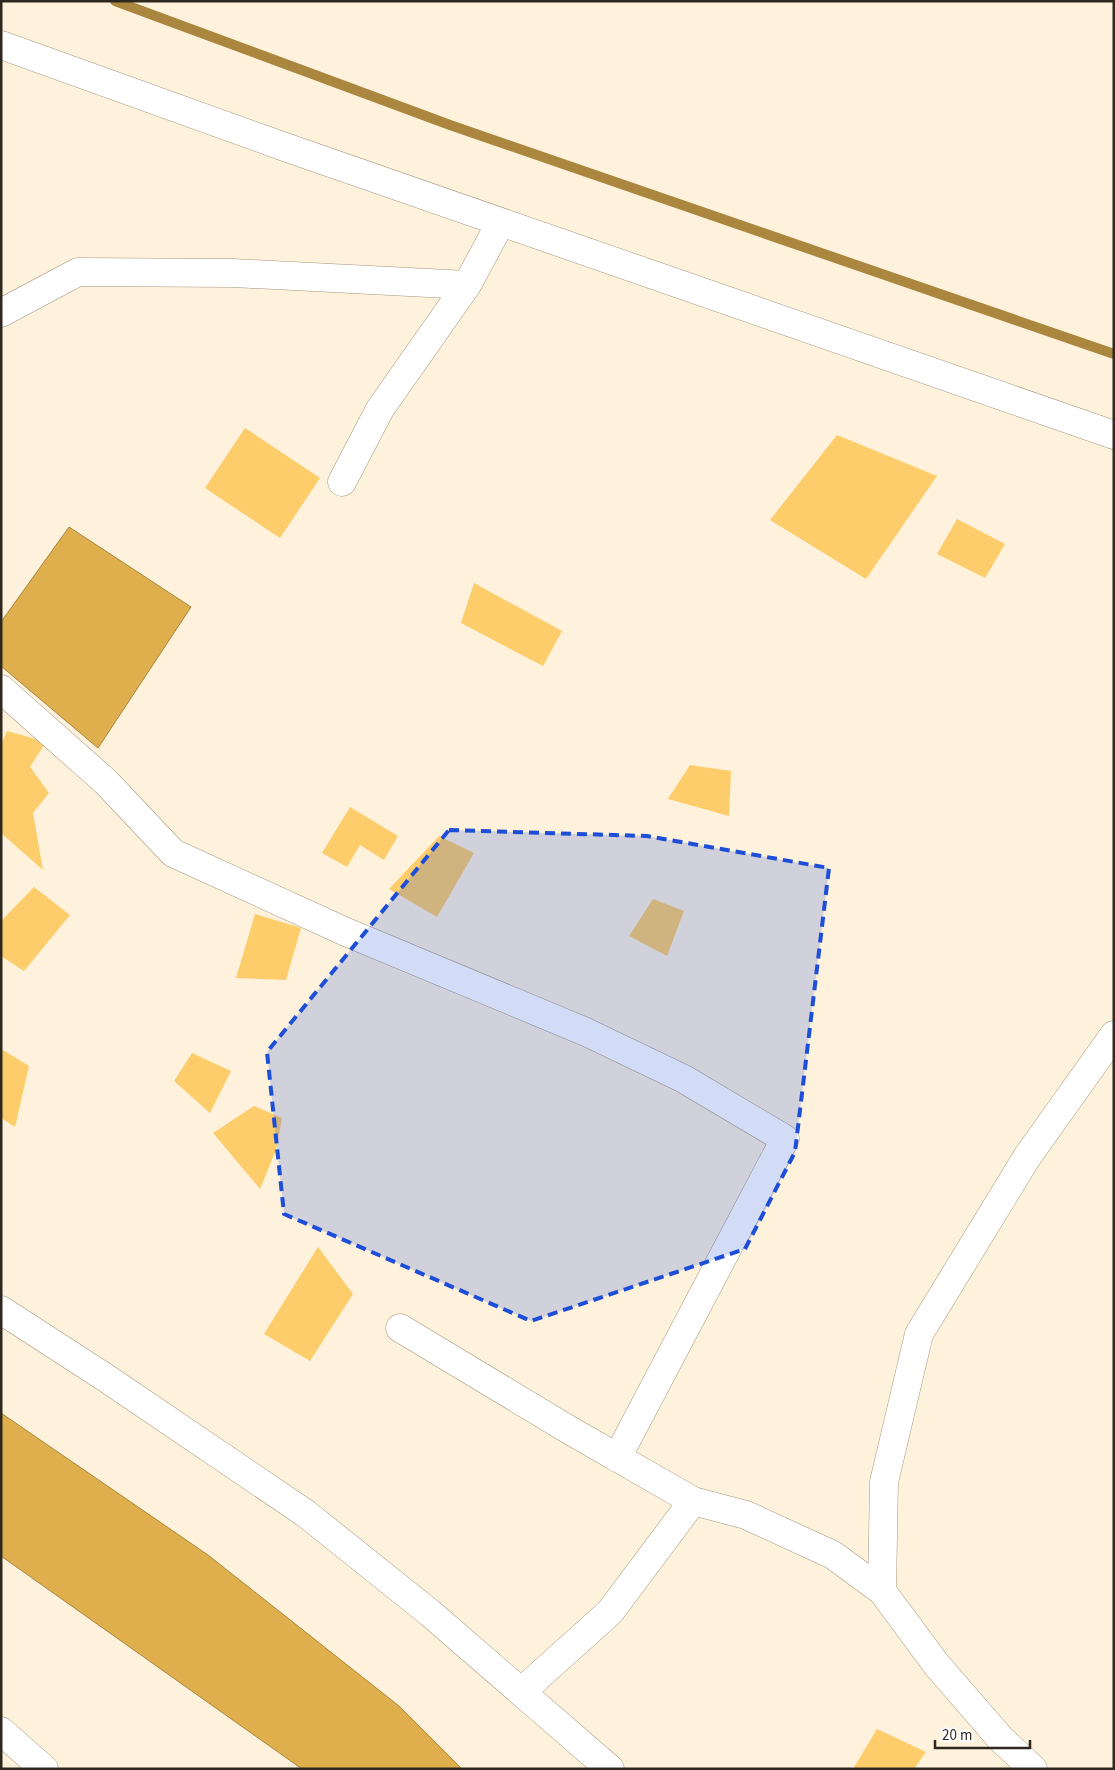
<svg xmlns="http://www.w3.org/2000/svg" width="1115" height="1770" font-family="'Source Sans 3',sans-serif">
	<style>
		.water { fill: #dfaf4d; stroke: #aa863f }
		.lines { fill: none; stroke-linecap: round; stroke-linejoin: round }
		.stream { stroke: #aa863f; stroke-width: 10 }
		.building { fill: #fdcd6b }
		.minor-casing { stroke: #a4967c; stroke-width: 29 }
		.minor { stroke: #fff; stroke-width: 28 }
		.marked { fill: #1d4ed8; fill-opacity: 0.2; stroke: #1d4ed8; stroke-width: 4; stroke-dasharray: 10 6; stroke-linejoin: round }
	</style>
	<rect width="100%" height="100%" fill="#fef2dc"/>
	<path class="water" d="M 69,527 L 191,607 L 98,748 L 1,666 L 1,622 Z
		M 1,1413 L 208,1555 L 399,1706 L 462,1769 L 302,1769 L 1,1556 Z"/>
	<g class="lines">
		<path class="stream" d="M 115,1 L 450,125 L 1114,354"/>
	</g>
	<path class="building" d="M 245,428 L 320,478 L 280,538 L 205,488 Z
		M 837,435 L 937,476 L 866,579 L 770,520 Z
		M 957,519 L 1005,544 L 985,578 L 937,554 Z
		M 474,583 L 562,631 L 543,666 L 461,623 Z
		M 7,731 L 46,742 L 30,767 L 49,793 L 33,813 L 43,870 L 1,833 L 1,745 Z
		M 690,765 L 731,771 L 729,816 L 668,799 Z
		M 350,807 L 398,836 L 384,860 L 360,845 L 347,867 L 322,853 Z
		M 439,836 L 474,853 L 437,917 L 389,889 Z
		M 34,887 L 70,915 L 24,971 L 1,956 L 1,921 Z
		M 653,899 L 684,911 L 667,956 L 629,936 Z
		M 255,914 L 301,928 L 286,980 L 236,978 Z
		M 3,1050 L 29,1066 L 15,1127 L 1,1118 L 1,1052 Z
		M 192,1053 L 231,1071 L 210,1113 L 174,1081 Z
		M 254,1106 L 282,1118 L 276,1150 L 260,1189 L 213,1133 Z
		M 318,1247 L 353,1294 L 310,1361 L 264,1334 Z
		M 877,1729 L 926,1752 L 914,1769 L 853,1769 Z"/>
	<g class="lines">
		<defs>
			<path id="minor" d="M 1,45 L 282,146 L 1114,435
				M 1,313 L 78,272 L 233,273 L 467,285
				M 342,482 L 380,409 L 467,285 L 501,222
				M 1,689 L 106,782 L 173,853 L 346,932 L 586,1032 L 684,1079 L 785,1139 L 617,1458
				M 1,1310 L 106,1378 L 305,1513 L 430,1613 L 610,1769
				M 400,1328 L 571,1431 L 693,1501 L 746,1515 L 833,1555 L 882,1591 L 936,1664 L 1000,1738 L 1033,1769
				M 882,1591 L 884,1482 L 919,1334 L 1027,1157 L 1114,1035
				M 521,1692 L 610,1612 L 693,1501
				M 1,1731 L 44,1769"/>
		</defs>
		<use href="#minor" class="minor-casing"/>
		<use href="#minor" class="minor"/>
	</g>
	<path class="marked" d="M 449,830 L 647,836 L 829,868 L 795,1152 L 745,1249 L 531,1321 L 284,1214 L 267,1052 Z"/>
	<rect width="1115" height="1770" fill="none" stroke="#2e281e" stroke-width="5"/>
	<path d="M935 1740v8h95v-8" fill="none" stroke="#2e281e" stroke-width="2.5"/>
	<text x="942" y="1740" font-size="15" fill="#2e281e" stroke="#ffffff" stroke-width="4" paint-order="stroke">20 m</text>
</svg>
